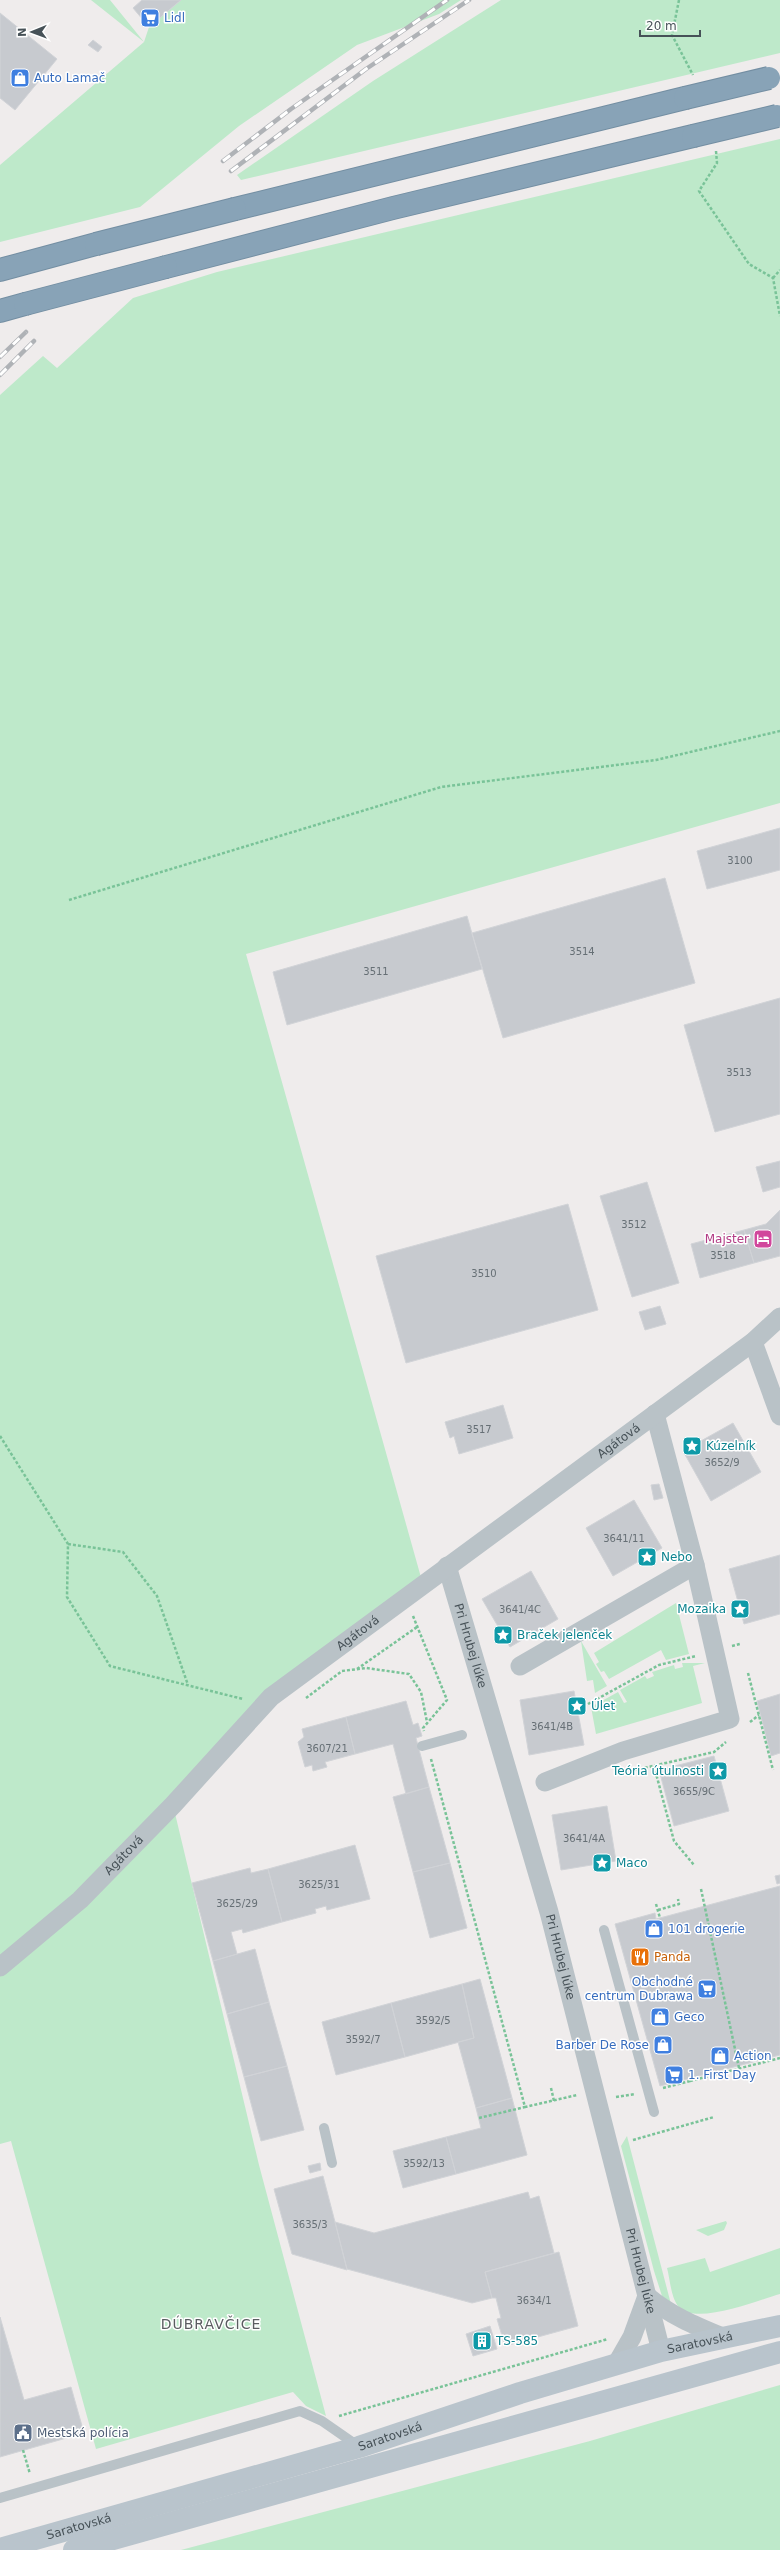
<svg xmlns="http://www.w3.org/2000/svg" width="780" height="2550" font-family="'DejaVu Sans',sans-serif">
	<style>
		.green { fill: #bee9ca }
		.building { fill: #c7cacf; stroke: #d1d3d7 }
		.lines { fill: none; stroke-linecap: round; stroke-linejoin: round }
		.highway-casing { stroke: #738ea2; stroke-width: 24 }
		.path { stroke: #79c398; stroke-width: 2.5; stroke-dasharray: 3 2; stroke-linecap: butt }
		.lane { stroke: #b9c2c7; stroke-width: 10 }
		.street { stroke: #b9c2c7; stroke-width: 19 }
		.secondary { stroke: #b9c4cc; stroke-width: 22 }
		.highway { stroke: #88a3b7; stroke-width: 22 }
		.rail-casing { stroke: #afb2b6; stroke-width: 4.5 }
		.rail { stroke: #fff; stroke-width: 3; stroke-dasharray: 9; stroke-linecap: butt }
		.highway-bridge-casing { stroke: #738ea2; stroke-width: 24; stroke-linecap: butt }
		.highway-bridge { stroke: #88a3b7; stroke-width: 22 }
		.labels { text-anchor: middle; stroke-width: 3; stroke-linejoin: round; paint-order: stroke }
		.number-label { font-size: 10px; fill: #666f75 }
		.shop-label { font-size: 12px; fill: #366cbe; stroke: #fff; text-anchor: start }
		.hotel-label { font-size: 12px; fill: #b23c85; stroke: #fff; text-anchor: end }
		.street-label { font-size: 12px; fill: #465157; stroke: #fff }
		.culture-label { font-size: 12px; fill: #0d838f; stroke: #fff; text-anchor: start }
		.food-label { font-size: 12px; fill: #c56008; stroke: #fff; text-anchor: start }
		.service-label { font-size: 12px; fill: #4e5e75; stroke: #fff; text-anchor: start }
		.quarter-label { font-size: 14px; letter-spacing: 1px; fill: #595d60; stroke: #fff }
	</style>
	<rect width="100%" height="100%" fill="#efecec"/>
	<path class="green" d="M 91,0 L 110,0 L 144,42 L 149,27 L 181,0 L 461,0 L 439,14 L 357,45 L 239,126 L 140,207 L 0,242 L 0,165 L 144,42 Z
		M 501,0 L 780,0 L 780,53 L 241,180 L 237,175 L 373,81 Z
		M 780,139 L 780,803 L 246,954 L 422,1581 L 271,1697 L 173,1805 L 259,2165 L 326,2416 L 306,2406 L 293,2392 L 96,2449 L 11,2141 L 0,2144 L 0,395 L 43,356 L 57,368 L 133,298 L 217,272 Z
		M 676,1603 L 689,1654 L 666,1660 L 661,1650 L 609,1679 L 604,1671 L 601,1672 L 596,1664 L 599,1662 L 594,1653 Z
		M 581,1641 L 607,1686 L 595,1693 L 593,1680 L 587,1681 Z
		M 682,1663 L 705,1663 L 693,1666 L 702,1703 L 596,1734 L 591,1707 L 618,1692 L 624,1703 L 627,1702 L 620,1690 L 645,1676 L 647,1679 L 654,1676 L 652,1672 L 674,1665 L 675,1669 L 683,1667 Z
		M 627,2136 L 672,2308 L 662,2296 L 654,2271 L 621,2146 Z
		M 726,2221 L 727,2223 L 724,2230 L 708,2236 L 696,2230 Z
		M 780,2248 L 780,2294 C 758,2300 696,2326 679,2307 C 671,2299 670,2279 667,2268 L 705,2258 L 710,2272 Z
		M 780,2385 L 780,2550 L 181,2550 L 590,2441 Z"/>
	<path class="building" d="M 142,0 L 181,0 L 149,27 L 133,8 Z
		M 0,13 L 57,59 L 15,110 L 0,98 Z
		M 93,40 L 102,47 L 98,52 L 88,45 Z
		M 780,828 L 780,870 L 707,889 L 697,851 Z
		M 665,878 L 695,983 L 503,1038 L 472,933 Z
		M 467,916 L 482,969 L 287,1025 L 273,972 Z
		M 780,998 L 780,1114 L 715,1132 L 684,1025 Z
		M 780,1161 L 780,1187 L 763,1192 L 756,1167 Z
		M 647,1182 L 679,1283 L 632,1297 L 600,1196 Z
		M 568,1204 L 598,1310 L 406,1363 L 376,1256 Z
		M 780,1210 L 780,1256 L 754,1263 L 744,1230 L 766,1224 Z
		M 744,1230 L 754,1263 L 700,1278 L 691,1244 Z
		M 660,1306 L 666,1324 L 645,1330 L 639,1312 Z
		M 503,1405 L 513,1438 L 459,1454 L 454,1436 L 450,1438 L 445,1422 Z
		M 733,1423 L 761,1472 L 711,1501 L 683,1451 Z
		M 659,1484 L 663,1498 L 654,1500 L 651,1485 Z
		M 634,1500 L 662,1548 L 613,1576 L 586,1528 Z
		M 780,1555 L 780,1614 L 744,1624 L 729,1569 Z
		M 531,1571 L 558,1619 L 510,1647 L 482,1599 Z
		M 574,1691 L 584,1745 L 529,1755 L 520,1700 Z
		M 780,1694 L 780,1753 L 771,1756 L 757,1701 Z
		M 406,1701 L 413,1725 L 418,1723 L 422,1736 L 416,1738 L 429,1787 L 406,1794 L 393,1744 L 355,1754 L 346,1717 Z
		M 346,1717 L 355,1754 L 325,1762 L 327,1767 L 313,1771 L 312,1765 L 305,1767 L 298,1742 L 304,1737 L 302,1729 Z
		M 714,1756 L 729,1811 L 674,1826 L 659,1770 Z
		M 429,1787 L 450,1863 L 413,1872 L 393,1797 Z
		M 607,1806 L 616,1861 L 561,1870 L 552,1815 Z
		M 355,1845 L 370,1899 L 327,1910 L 326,1906 L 315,1909 L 316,1913 L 282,1922 L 268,1869 Z
		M 450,1863 L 467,1928 L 430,1938 L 413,1872 Z
		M 250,1868 L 251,1873 L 268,1869 L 282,1922 L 243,1933 L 242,1929 L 231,1932 L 237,1954 L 213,1961 L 192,1883 Z
		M 780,1875 L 780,1883 L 777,1884 L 775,1876 Z
		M 780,1886 L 780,2055 L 660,2086 L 615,1924 L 655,1913 L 656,1919 Z
		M 255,1949 L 269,2002 L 227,2014 L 213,1961 Z
		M 480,1979 L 512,2098 L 476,2108 L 458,2042 L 474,2038 L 462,1984 Z
		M 462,1984 L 474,2038 L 405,2057 L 391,2003 Z
		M 269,2002 L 287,2066 L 244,2077 L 227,2014 Z
		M 391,2003 L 405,2057 L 336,2075 L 322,2022 Z
		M 287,2066 L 304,2130 L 261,2141 L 244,2077 Z
		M 512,2098 L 527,2155 L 456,2174 L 446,2137 L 481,2128 L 476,2108 Z
		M 446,2137 L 456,2174 L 403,2188 L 393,2151 Z
		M 320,2163 L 321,2170 L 310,2173 L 308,2166 Z
		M 323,2176 L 335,2222 L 347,2270 L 292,2254 L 274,2189 Z
		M 528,2192 L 530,2199 L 539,2196 L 554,2253 L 485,2272 L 492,2298 L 472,2303 L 347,2269 L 335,2222 L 374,2233 Z
		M 559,2252 L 578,2326 L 505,2346 L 497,2319 L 501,2318 L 496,2298 L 492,2298 L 485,2272 Z
		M 0,2317 L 24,2400 L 71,2387 L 84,2433 L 0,2457 Z
		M 490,2326 L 497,2349 L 473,2356 L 466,2334 Z"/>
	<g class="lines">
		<defs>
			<path id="highway" d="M 235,209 L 685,98
				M 166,267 L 393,208 L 693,136
				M 0,270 L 96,244
				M 0,311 L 25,304"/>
		</defs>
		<use href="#highway" class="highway-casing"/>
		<path class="path" d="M 679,0 L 672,35 L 693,75
			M 716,151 L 717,163 L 699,191 L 749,264 L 773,278 L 780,316
			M 773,278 L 780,270
			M 69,900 L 441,787 L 656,760 L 780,731
			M 0,1436 L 68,1544 L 67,1597 L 110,1666 L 243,1699
			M 68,1544 L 123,1552 L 157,1596 L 188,1685
			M 413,1616 L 447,1700 L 423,1728 L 424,1731
			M 732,1646 L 740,1644
			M 357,1669 L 417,1627
			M 748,1673 L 773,1770
			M 306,1698 L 342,1671 L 366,1668 L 409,1674 L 421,1692 L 427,1722
			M 588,1704 L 659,1665 L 696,1656
			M 750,1722 L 759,1715
			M 431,1759 L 525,2107 L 577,2095
			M 654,1766 L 674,1841 L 694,1865
			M 635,1770 L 714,1752 L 726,1742
			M 701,1889 L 739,2068
			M 656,1904 L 660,1918
			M 658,1910 L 679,1904 L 678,1899
			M 690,2081 L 780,2058
			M 551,2088 L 554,2101
			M 663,2088 L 690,2081 L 689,2079
			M 616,2097 L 635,2094
			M 479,2118 L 525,2107
			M 633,2140 L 714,2117
			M 339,2416 L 608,2339
			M 23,2450 L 30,2474"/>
		<path class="lane" d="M 422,1746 L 462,1735
			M 604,1930 L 654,2112
			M 324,2128 L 332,2163
			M 0,2498 L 300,2411 L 322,2421 L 358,2446"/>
		<g class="street">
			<path d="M 753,1342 L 780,1416"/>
			<path id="s1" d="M 447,1566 L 549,1912 L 661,2351"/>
			<path d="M 520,1666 L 695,1565"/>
			<path d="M 545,1782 L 623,1751 L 730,1719 L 695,1565 L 655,1414"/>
			<path id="s2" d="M 0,1967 L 80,1900 L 173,1805 L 271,1697 L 753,1342 L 780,1317"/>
			<path d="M 647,2296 C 671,2316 696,2326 725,2338"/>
			<path d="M 616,2365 L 632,2337 L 647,2296"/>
		</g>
		<g class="secondary">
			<path id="s3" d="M 0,2549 L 359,2447 L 520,2393 L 661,2351 L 780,2326"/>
			<path d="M 74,2550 L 780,2352"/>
		</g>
		<use href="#highway" class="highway"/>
		<defs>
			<path id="rail" d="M 223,161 L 291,109 L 447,0
				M 231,171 L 366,69 L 469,0
				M 0,357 L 26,332
				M 0,375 L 34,341"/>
		</defs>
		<use href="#rail" class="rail-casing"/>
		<use href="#rail" class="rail"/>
		<defs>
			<path id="highway-bridge" d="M 685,98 L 769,78
				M 693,136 L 777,116
				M 96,244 L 235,209
				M 25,304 L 166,267"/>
		</defs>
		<use href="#highway-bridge" class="highway-bridge-casing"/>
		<use href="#highway-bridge" class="highway-bridge"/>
	</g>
	<defs>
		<symbol id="supermarket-square" viewBox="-11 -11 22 22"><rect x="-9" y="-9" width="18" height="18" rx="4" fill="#3f7fe0" stroke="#fff"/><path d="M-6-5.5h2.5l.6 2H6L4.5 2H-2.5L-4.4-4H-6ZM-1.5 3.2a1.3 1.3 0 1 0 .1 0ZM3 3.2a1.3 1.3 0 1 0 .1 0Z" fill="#fff"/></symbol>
		<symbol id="shop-square" viewBox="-11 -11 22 22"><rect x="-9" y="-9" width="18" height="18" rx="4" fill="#3f7fe0" stroke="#fff"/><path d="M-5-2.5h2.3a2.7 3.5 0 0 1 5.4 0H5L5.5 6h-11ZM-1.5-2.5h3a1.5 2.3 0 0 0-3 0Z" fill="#fff"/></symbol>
		<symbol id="hotel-square" viewBox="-11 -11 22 22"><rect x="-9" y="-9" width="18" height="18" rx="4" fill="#d1479c" stroke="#fff"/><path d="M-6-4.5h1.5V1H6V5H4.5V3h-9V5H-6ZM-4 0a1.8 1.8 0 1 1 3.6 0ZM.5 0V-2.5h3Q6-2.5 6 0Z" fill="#fff"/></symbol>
		<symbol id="sight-square" viewBox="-11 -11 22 22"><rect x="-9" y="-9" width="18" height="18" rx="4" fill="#0f9aa8" stroke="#fff"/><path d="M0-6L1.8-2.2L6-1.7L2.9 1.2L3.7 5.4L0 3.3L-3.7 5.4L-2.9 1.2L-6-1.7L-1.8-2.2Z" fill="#fff"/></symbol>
		<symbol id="restaurant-square" viewBox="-11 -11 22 22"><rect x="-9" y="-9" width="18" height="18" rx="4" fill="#e8710a" stroke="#fff"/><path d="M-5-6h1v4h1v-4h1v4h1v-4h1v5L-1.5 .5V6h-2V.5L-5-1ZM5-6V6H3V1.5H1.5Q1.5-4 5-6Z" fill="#fff"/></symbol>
		<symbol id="building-square" viewBox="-11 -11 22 22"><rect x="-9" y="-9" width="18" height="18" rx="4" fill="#0f9aa8" stroke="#fff"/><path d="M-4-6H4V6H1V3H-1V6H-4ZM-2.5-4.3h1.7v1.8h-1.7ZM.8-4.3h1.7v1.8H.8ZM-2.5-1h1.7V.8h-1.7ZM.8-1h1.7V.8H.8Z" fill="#fff"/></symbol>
		<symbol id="civic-square" viewBox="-11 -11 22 22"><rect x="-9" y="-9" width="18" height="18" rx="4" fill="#5c6f8a" stroke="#fff"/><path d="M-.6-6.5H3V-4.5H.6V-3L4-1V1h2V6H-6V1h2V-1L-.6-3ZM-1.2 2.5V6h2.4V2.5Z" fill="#fff"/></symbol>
	</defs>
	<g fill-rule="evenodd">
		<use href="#supermarket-square" x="139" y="7" width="22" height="22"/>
		<use href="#shop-square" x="9" y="67" width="22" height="22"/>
		<use href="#hotel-square" x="752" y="1228" width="22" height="22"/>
		<use href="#sight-square" x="681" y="1435" width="22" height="22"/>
		<use href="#sight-square" x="636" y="1546" width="22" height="22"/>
		<use href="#sight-square" x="729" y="1598" width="22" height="22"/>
		<use href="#sight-square" x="492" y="1624" width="22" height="22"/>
		<use href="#sight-square" x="566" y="1695" width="22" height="22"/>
		<use href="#sight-square" x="707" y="1760" width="22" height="22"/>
		<use href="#sight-square" x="591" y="1852" width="22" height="22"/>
		<use href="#shop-square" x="643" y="1918" width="22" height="22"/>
		<use href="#restaurant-square" x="629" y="1946" width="22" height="22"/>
		<use href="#supermarket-square" x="696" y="1978" width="22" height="22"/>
		<use href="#shop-square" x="649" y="2006" width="22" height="22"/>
		<use href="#shop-square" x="652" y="2034" width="22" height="22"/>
		<use href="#shop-square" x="709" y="2045" width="22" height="22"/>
		<use href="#supermarket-square" x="663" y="2064" width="22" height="22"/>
		<use href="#building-square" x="471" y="2330" width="22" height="22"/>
		<use href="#civic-square" x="12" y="2422" width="22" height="22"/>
	</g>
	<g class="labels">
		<g class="number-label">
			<text x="740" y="864">3100</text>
			<text x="582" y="955">3514</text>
			<text x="376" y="975">3511</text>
			<text x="739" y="1076">3513</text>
			<text x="634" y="1228">3512</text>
			<text x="723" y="1259">3518</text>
			<text x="484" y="1277">3510</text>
			<text x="479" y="1433">3517</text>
			<text x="722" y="1466">3652/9</text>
			<text x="624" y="1542">3641/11</text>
			<text x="520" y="1613">3641/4C</text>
			<text x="552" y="1730">3641/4B</text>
			<text x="327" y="1752">3607/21</text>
			<text x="694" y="1795">3655/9C</text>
			<text x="584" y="1842">3641/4A</text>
			<text x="319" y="1888">3625/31</text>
			<text x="237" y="1907">3625/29</text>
			<text x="433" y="2024">3592/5</text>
			<text x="363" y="2043">3592/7</text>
			<text x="424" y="2167">3592/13</text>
			<text x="310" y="2228">3635/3</text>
			<text x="534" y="2304">3634/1</text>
		</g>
		<g class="shop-label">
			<text x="164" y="22">Lidl</text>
			<text x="34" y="82">Auto Lamač</text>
			<text x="668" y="1933">101 drogerie</text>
			<text x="693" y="1986" text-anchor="end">Obchodné<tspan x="693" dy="14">centrum Dubrawa</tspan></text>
			<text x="674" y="2021">Geco</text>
			<text x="649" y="2049" text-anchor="end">Barber De Rose</text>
			<text x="734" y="2060">Action</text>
			<text x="688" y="2079">1. First Day</text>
		</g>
		<g class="hotel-label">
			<text x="749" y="1243">Majster</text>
		</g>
		<g class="street-label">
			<text dy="4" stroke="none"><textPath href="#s2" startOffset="815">Agátová</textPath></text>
			<text dy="4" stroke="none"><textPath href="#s2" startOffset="491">Agátová</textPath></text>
			<text dy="4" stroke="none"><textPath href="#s1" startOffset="83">Pri Hrubej lúke</textPath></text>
			<text dy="4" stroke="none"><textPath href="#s2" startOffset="167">Agátová</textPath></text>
			<text dy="4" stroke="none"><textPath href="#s1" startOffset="407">Pri Hrubej lúke</textPath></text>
			<text dy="4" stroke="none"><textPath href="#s1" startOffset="731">Pri Hrubej lúke</textPath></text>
			<text dy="4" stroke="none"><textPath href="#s3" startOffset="730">Saratovská</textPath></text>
			<text dy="4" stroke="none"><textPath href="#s3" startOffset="406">Saratovská</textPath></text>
			<text dy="4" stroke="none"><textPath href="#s3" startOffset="82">Saratovská</textPath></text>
		</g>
		<g class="culture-label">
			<text x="706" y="1450">Kúzelník</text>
			<text x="661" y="1561">Nebo</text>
			<text x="726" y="1613" text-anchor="end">Mozaika</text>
			<text x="517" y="1639">Braček jelenček</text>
			<text x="591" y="1710">Úlet</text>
			<text x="704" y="1775" text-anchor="end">Teória útulnosti</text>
			<text x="616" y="1867">Maco</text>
			<text x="496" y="2345">TS-585</text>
		</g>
		<g class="food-label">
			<text x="654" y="1961">Panda</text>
		</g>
		<g class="service-label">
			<text x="37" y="2437">Mestská polícia</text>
		</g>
		<g class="quarter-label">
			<text x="211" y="2329">DÚBRAVČICE</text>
		</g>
	</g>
	<g transform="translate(32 32) rotate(269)" stroke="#ffffff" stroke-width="3" paint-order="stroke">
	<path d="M0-3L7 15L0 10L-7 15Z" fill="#465157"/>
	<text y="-6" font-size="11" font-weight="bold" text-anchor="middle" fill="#465157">N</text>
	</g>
	<path d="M640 30v6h60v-6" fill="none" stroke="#465157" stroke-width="2"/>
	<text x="646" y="30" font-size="12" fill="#465157" stroke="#ffffff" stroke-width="3" paint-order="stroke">20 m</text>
</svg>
